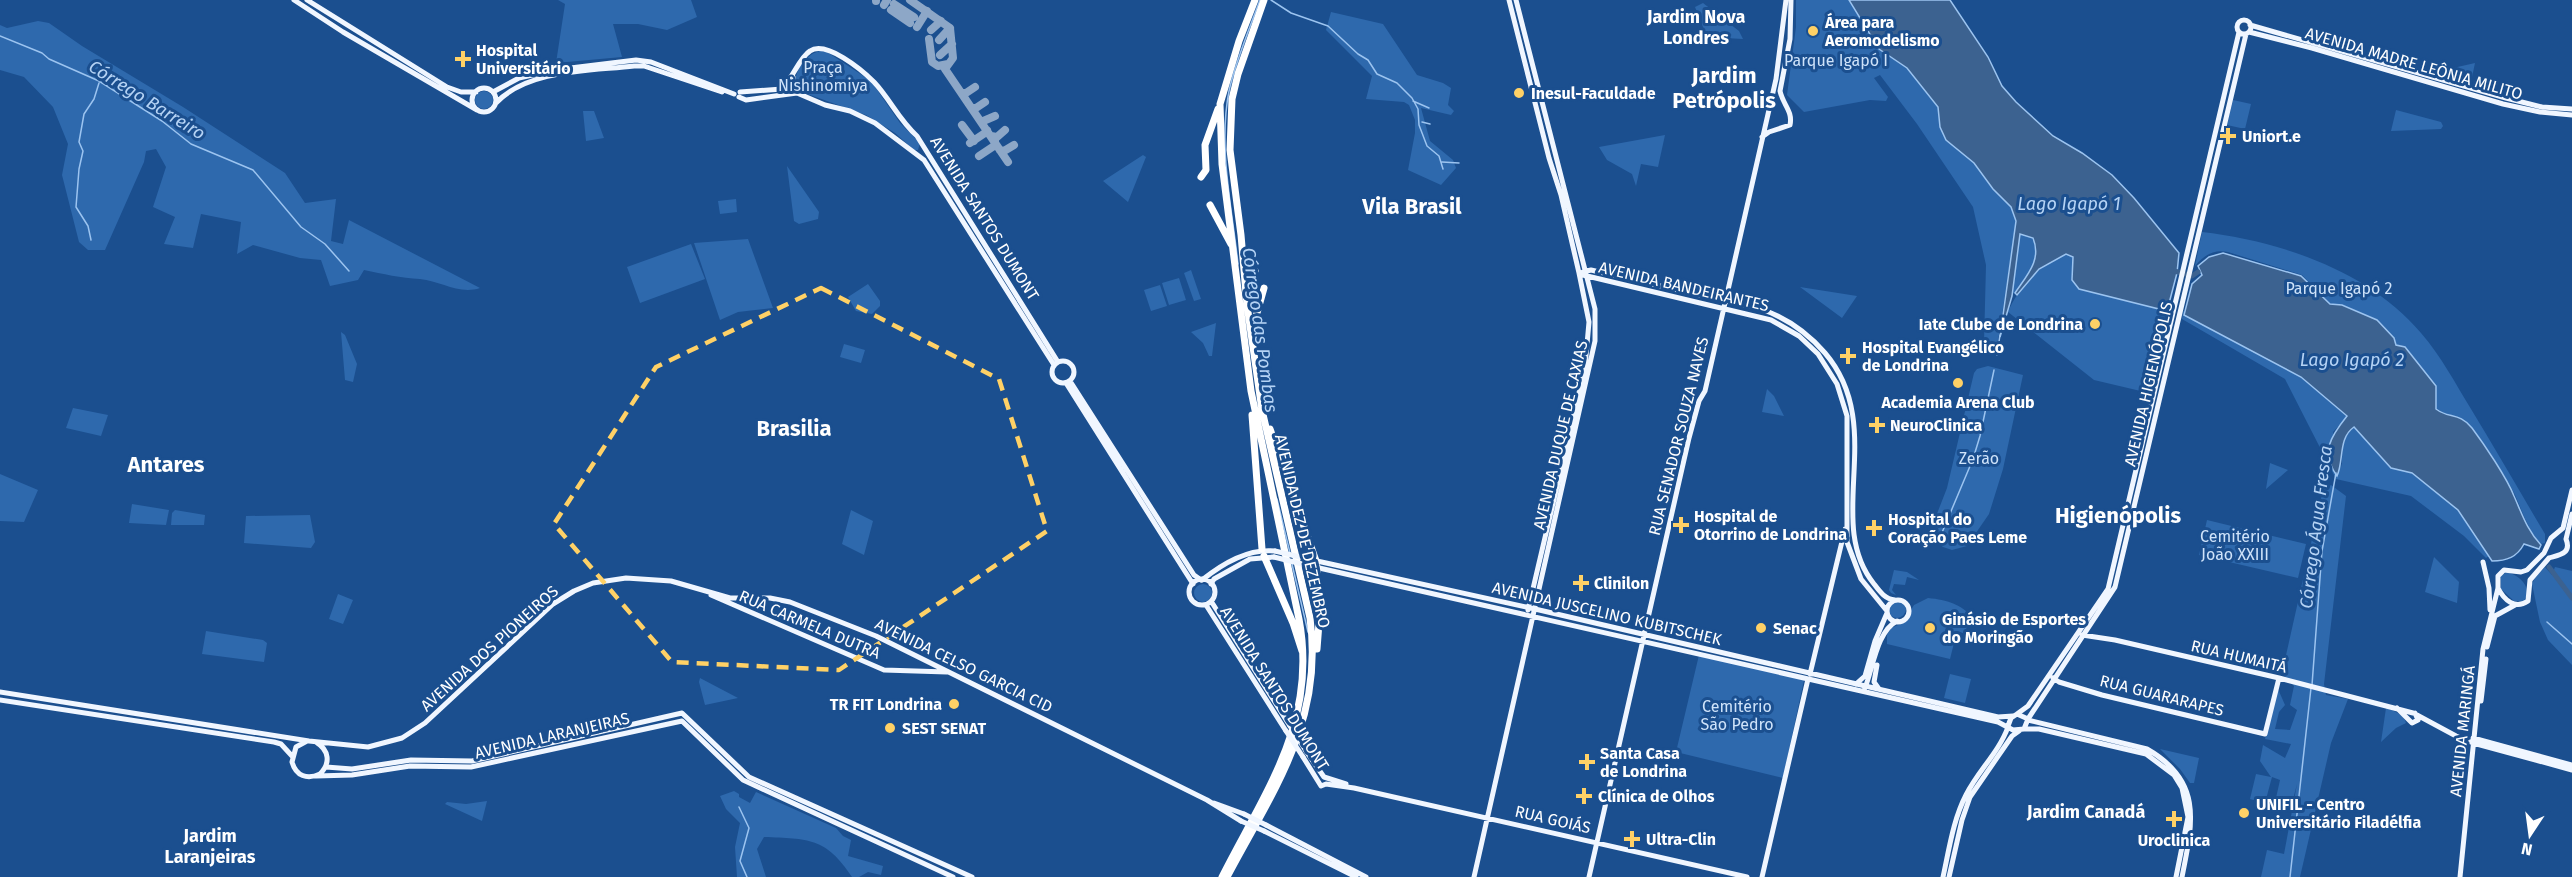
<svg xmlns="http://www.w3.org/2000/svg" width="2572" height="877" font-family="'Fira Sans',sans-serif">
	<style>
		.green { fill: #2e69ad }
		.water { fill: #3c6290; stroke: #9cc4f0; stroke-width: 1.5 }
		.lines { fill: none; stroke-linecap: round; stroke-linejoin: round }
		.stream { stroke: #9cc4f0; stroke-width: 1.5 }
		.river { stroke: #3c6290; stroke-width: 5 }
		.taxiway { stroke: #8da7c7; stroke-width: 8 }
		.major { stroke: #f0f6ff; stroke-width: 5 }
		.highway { stroke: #fff; stroke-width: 7 }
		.major-bridge { stroke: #f0f6ff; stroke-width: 5 }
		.marked { fill: none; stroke: #ffd166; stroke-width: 4.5; stroke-dasharray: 12 8; stroke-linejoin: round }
		.poi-dot { fill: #ffd166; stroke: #1b4f8f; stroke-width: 2 }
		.labels { text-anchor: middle; stroke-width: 6; stroke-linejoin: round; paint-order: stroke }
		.poi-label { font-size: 16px; font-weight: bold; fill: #fff; stroke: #1b4f8f; text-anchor: start }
		.park-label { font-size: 16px; fill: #cfe3fa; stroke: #1b4f8f }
		.street-label { font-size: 16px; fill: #fff; stroke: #1b4f8f }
		.neighbourhood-label { font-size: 18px; font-weight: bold; fill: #fff; stroke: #1b4f8f }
		.water-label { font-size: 18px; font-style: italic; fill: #b5d3f5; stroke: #1b4f8f }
		.district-label { font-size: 22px; font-weight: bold; fill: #fff; stroke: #1b4f8f }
	</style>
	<rect width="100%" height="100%" fill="#1b4f8f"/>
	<path class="green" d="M 558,0 L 691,0 L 697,17 L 667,30 L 638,24 L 613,24 L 622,57 L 556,63 L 565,4 Z
		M 1796,0 L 1849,0 L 1879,49 L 1907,68 L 1939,107 L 1940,127 L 1946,140 L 1974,163 L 1993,189 L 2011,207 L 2016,221 L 1996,355 L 1989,351 L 1984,343 L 1986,265 L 1973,207 L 1917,124 L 1880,75 L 1874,78 L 1888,97 L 1886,101 L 1870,100 L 1804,112 L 1787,95 L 1796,27 Z
		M 1703,3 L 1739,31 L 1743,39 L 1707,37 L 1695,7 Z
		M 1331,12 L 1383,24 L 1417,75 L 1443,83 L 1451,88 L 1448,105 L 1454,111 L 1451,115 L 1421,108 L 1430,141 L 1453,160 L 1456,168 L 1441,185 L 1408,170 L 1415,133 L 1415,120 L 1409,105 L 1404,102 L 1366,99 L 1372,76 L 1326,30 Z
		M 38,21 L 49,23 L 82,46 L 183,107 L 285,173 L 305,203 L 336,199 L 331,241 L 343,244 L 349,220 L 480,288 C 459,295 441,281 420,279 C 401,278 383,274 364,270 L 358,280 L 330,286 L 321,260 L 300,258 L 253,245 L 237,254 L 241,222 L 201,214 L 193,248 L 164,244 L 175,217 L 153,207 L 166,167 L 156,149 L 146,151 L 144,162 L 105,250 L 88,250 L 79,242 L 62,175 L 68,144 L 53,107 L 24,77 L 0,70 L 0,25 L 7,28 Z
		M 821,51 L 827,52 L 871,81 L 900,123 L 920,143 L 918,150 L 914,150 L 895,133 L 866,115 L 799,91 L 794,85 C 796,70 806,53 821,51 Z
		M 2475,63 L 2470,87 L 2430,74 L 2431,73 Z
		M475 100a9 9 0 1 1 18 0a9 9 0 1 1-18 0Z
		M 2233,100 L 2251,104 L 2245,129 L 2227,125 Z
		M 2396,110 L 2441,122 L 2443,126 L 2441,129 L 2391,131 Z
		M 594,111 L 604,138 L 586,141 L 583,111 Z
		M 1665,135 L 1658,167 L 1641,164 L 1636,186 L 1632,174 L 1607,160 L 1599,147 Z
		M 1143,155 L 1146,157 L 1128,202 L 1103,181 Z
		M 787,166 L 819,212 L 818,219 L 799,224 L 794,221 Z
		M 736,199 L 737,212 L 720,214 L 718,201 Z
		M 2202,232 C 2280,241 2369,271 2421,333 C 2441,356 2455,383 2471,409 C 2496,450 2520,492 2545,534 L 2545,543 L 2541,544 C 2528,530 2523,513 2515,495 C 2506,476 2485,444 2472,428 C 2459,412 2449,419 2436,408 L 2436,386 L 2405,347 L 2396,345 L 2394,337 L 2378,320 L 2343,305 L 2330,304 L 2302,275 L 2228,252 C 2214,249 2204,255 2195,266 Z
		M 2020,234 L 2033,238 C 2042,260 2027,275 2015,293 L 2012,293 Z
		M 748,239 L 773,308 L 738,312 L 720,320 L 694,243 Z
		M 691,244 L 705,279 L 640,303 L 627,267 Z
		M 2066,254 L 2073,257 L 2072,280 L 2079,289 L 2170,312 L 2149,393 L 2094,380 L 2008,312 C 2016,291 2043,260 2066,254 Z
		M 1191,270 L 1201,299 L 1194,301 L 1184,273 Z
		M 1179,278 L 1186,300 L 1169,305 L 1162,283 Z
		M 868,284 L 880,301 L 880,306 L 872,314 L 856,311 L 848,297 Z
		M 1160,285 L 1167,306 L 1151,311 L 1144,290 Z
		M 1800,287 L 1857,296 L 1842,318 Z
		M 2183,311 L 2185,312 L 2185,315 L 2301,377 L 2347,417 L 2333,432 L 2342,467 C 2342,453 2342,437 2354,427 L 2391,468 L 2411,473 L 2458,510 L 2489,556 L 2486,558 L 2464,536 L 2411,496 L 2336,479 L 2285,379 L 2182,319 Z
		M 1216,323 L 1212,356 L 1209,356 L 1203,343 L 1191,332 Z
		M 341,332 L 345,335 L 357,364 L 353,382 L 345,380 Z
		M 844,344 L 865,350 L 861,363 L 840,357 Z
		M 1988,366 L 2023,375 L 2003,469 L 1989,514 L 1967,546 L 1952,550 L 1943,547 L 1936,541 L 1933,524 L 1947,488 L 1974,373 L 1977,369 Z
		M 1767,389 L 1774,396 L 1784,416 L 1762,412 Z
		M 73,408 L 108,415 L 101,436 L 66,428 Z
		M 2270,463 L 2288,470 L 2266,489 Z
		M 0,474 L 38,490 L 24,522 L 0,521 Z
		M 2331,485 L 2346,496 L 2324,684 L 2326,695 L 2348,699 L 2331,743 L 2300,877 L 2261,877 L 2267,850 L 2284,854 L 2297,784 L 2290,811 L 2274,807 L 2280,780 L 2272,777 L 2265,803 L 2250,799 L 2256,774 L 2271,777 L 2260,761 L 2263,745 L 2285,758 L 2291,744 L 2265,739 L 2278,689 L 2285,705 L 2279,712 L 2275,729 L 2290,730 L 2297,710 L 2290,705 L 2294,686 L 2282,673 L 2323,490 Z
		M 132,504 L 169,510 L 166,525 L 129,523 Z
		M 175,510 L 205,515 L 204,525 L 171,525 L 172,513 Z
		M 851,510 L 873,521 L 864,555 L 842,544 Z
		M 310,515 L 315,542 L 311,548 L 244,543 L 246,516 Z
		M 2207,520 L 2306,544 L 2298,578 L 2199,555 Z
		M 2434,557 L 2459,582 L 2457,603 L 2425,592 Z
		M 2545,567 L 2552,575 L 2555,567 L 2572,571 L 2572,665 L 2548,640 L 2540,622 L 2532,584 L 2535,578 Z
		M 1894,570 L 1907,572 L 1919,580 L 1907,577 L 1905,585 L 1894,584 L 1892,590 L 1896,595 L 1891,593 L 1889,590 Z
		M 2507,572 C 2520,576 2533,587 2524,601 L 2514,601 L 2501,589 L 2501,576 Z
		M1194 593a9 9 0 1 1 18 0a9 9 0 1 1-18 0Z
		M 338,594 L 353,600 L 343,624 L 329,619 Z
		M 1928,598 C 1948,600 1960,604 1974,618 L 1963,633 L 1957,631 L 1950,659 L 1887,644 L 1887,635 L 1891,628 L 1903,623 L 1914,605 Z
		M1888 609a9 9 0 1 1 18 0a9 9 0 1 1-18 0Z
		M 206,631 L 263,640 L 267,643 L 264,662 L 202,654 Z
		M 1699,655 L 1804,680 L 1783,778 L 1676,752 Z
		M 1950,674 L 1971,679 L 1965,703 L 1944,698 Z
		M 700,678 L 738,698 L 705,705 L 699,682 Z
		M 2386,708 C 2394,711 2404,714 2406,723 L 2396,728 L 2381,742 Z
		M 2160,749 L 2199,758 L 2194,783 L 2190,783 L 2180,769 Z
		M 734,791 L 739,794 L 739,797 L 750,803 L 756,792 L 836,828 L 843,836 L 851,840 L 848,856 L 883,866 L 881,875 L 868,872 L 859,877 L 852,877 C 826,837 808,839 764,837 L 757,849 L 766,877 L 737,877 L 735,847 L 740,823 L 726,809 L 720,796 Z
		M 487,801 L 482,821 L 445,804 L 447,802 L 466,804 Z"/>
	<path class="water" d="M 1849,0 L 1950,0 L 1988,57 L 2002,86 L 2016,102 L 2053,136 L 2082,153 L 2112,175 L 2134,198 L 2179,253 L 2177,273 L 2167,311 L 2079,289 L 2072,280 L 2073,257 L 2066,254 L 2039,269 L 2017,295 L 2015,293 C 2027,275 2042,260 2033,238 L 2020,234 L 2012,296 L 2000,337 L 2016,221 L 2011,207 L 1993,189 L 1974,163 L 1946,140 L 1940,127 L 1938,107 L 1907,68 L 1879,49 Z
		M 2223,253 L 2301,276 L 2330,304 L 2342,305 L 2377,320 L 2394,338 L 2396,345 L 2405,347 L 2436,386 L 2436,409 C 2449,419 2459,412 2472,428 C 2484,444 2507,478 2514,496 C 2522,514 2527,530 2541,545 L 2539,549 L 2524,544 C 2517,557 2507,561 2492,561 L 2458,510 L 2412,473 L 2391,468 L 2354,427 C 2338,438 2344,461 2337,476 C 2320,452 2331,436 2347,416 L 2301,377 L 2184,315 L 2192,284 L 2202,275 L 2198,266 L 2209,257 Z"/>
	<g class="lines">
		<path class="stream" d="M 1271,0 L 1291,13 L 1328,26 L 1358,54 L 1368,60 L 1377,74 L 1397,83 L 1412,98 L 1418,109 L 1419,125 L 1427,146 L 1439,156 L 1443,169
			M 0,36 L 42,53 L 49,59 L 99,81 L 162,121 L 191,144 L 253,170 L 301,227 L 325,244 L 349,271
			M 1413,101 L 1429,108
			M 1422,122 L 1430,124
			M 1442,162 L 1459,163
			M 91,240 L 88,226 L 76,207 L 79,169 L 83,151 L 79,142 L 84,114 L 94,99 L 99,83
			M 1238,264 C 1232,208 1218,147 1229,91 C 1236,60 1249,30 1260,0
			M 1997,355 L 2000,335
			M 1277,499 L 1290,553
			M 1938,536 L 1941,535 L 1973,459 L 1980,436 L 1994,370
			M 1292,564 L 1308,632
			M 2547,622 L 2572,644
			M 2312,685 L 2322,551 L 2336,473
			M 739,807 L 749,828 L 740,861 L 747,877
			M 2290,877 L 2311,688"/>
		<path class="river" d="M 2171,270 L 2192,276 L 2198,272
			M 2549,567 L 2572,598"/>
		<path class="taxiway" d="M 876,0 L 876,1
			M 910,0 L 950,28 L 953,58 L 945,69 L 1008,162
			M 894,4 L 914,17
			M 884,5 L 887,0
			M 891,10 L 910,23
			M 917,27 L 927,11
			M 931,30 L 941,21
			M 929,39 L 932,62 L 938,66 L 948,64
			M 939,40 L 950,28
			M 940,55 L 952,44
			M 962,93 L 966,93 L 975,87
			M 972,108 L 976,108 L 985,102
			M 981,122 L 995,116
			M 962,125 L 974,141
			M 991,136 L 997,137 L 1005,130
			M 970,143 L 985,133 L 987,130
			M 1000,150 L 1004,151 L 1014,145
			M 979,156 L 994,146 L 995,141"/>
		<path class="major" d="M 294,0 L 343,32 L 477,110
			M 307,0 L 447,87 L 461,92 L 476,92
			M 1509,0 L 1549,158 L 1561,195 L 1579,273 L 1589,322 L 1585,367 L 1528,610
			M2237 27a7 7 0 1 1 14 0a7 7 0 1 1-14 0Z
			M 2250,25 L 2506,98 L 2542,107 L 2572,109
			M 2249,32 L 2312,48 L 2503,104 L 2540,112 L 2572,115
			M 793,77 L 792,85 L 797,93
			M472 100a12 12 0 1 1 24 0a12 12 0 1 1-24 0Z
			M 493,92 L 519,78 L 554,70 L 636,60 L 651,62 L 734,94
			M 740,92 L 782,89 C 792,79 800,57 810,51 C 826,40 862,70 874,82 C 890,99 899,120 917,136 L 1058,362
			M 739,97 L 746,100 L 797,93 L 825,105 L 850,111 L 875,123 L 924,160 L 1054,365
			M 496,103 C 528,69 591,71 634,66 L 644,66 L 722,92
			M 1762,137 L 1769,132 L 1790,125 C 1793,111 1783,105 1780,91 L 1790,39 L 1791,0
			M 1583,272 L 1591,270 L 1761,309 C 1787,318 1807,332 1825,353 C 1888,427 1823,521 1874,584 C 1880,592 1885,599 1895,600
			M 1583,275 L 1771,320 L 1799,336 L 1818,354 L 1837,384 L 1847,416 L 1847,542 L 1861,579 L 1887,611
			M1052 372a11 11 0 1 1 22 0a11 11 0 1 1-22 0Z
			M 1070,381 L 1194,575 L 1201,580
			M 1066,383 L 1193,584
			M 1308,559 L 1535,609 L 1998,717 L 2013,716
			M 2483,562 L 2489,588 L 2490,610
			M 1306,565 L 1998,722 L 2013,730 L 2024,729 L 2028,719 L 2017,714 L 2011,718 L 2008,726
			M1189 592a13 13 0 1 1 26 0a13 13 0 1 1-26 0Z
			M 1202,580 C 1223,563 1248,548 1275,551
			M 1211,584 L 1214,579 L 1250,559 L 1274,557
			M 2498,588 C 2504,600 2515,610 2528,601 L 2530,580 L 2549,558 C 2559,555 2572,554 2566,539 L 2572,514
			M 711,595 L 884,670 L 947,672
			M1887 611a11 11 0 1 1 22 0a11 11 0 1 1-22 0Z
			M 1211,601 L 1290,726
			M 1206,605 L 1286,731
			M 2082,635 L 2115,640 L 2279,678 L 2413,713
			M 2487,647 L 2495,616 L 2515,605
			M 1877,665 L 1874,682 L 1879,689
			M 1810,674 L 1845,529
			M 2053,678 L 2059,682 L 2102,695 L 2265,734 L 2279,678
			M 1856,684 L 1865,676 L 1875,641 L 1887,613
			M 1865,688 C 1873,668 1877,631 1897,621
			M 0,692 L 309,741 L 368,747 L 402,738 L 425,723 L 553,604 L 574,591 L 593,583 L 626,578 L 671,581 L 730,598 L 770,598 L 790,602 L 876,636 L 1207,800 L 1241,821
			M 0,700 L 274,742 L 281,744 L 292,756
			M 2481,701 L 2486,659
			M 2397,708 L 2412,723 L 2418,720 L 2415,713
			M 2017,714 L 2028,706 L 2108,589 L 2239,32
			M 2417,715 L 2456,736 L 2473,743 L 2572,770
			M 2028,719 L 2115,587 L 2246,34
			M 2028,720 L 2147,749 C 2203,781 2193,822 2182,877
			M 2025,729 L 2039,729 L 2146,754 L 2174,775 L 2182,788 L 2188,817 L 2176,877
			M 2473,738 L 2572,765
			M 307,741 L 296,747 L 292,762 C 296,776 307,780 320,774 C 331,763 329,750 316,742
			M 1306,751 L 1324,777 L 1346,784
			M 1303,757 L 1321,786 L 1326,784 L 1354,788 L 1747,877
			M 326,767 L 352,769 L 411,760 L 472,761 L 682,713 L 749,777 L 972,877
			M 316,776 L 352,775 L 410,766 L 471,767 L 682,721 L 743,780 L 953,877
			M 1214,803 L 1244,814
			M 1266,825 L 1366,877
			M 1264,831 L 1356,877
			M 1474,877 L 1595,341 L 1595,309 L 1516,0
			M 1589,877 L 1689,438 L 1699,401 L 1705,391 L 1776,79 L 1786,0
			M 1762,877 L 1808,679
			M 1943,877 C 1949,850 1953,820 1966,795 C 1978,771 1999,752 2008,727
			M 1949,877 L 1962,820 L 1970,797 L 2012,736 L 2019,731
			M 2460,877 L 2483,649 L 2498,588 L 2498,576 L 2504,570 L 2521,572 L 2527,570 L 2544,553 L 2551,538 L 2563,528 L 2572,490"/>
		<path class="highway" d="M 1201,177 L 1206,170 L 1205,145 L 1218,109
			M 1210,205 L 1231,244
			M 1247,260 L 1248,267 L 1255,271
			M 1253,327 L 1264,288
			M 1252,415 L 1262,549
			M 1270,429 L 1316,561
			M 1264,556 L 1293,623 L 1302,651
			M 1317,567 L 1319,623 L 1317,649
			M 1222,877 C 1266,790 1318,721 1299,619 L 1251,391 L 1222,164 L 1220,104 L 1239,41 L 1255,0
			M 1227,877 C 1273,790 1324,722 1310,618 L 1262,410 L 1247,305 L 1241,235 L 1230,150 L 1232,99 L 1238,74 L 1264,0"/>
		<path class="major-bridge" d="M 1275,551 L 1308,559
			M 1274,557 L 1306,565
			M 1290,726 L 1306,751
			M 1286,731 L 1303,757
			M 1244,814 L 1266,825
			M 1241,821 L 1264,831"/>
	</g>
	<path class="marked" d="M 821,288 L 999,379 L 1047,531 L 839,670 L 672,662 L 554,524 L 656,367 Z"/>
	<g class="poi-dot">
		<circle cx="1813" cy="31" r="6"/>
		<path d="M460 50h6v6h6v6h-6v6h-6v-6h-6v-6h6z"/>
		<circle cx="1519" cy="93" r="6"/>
		<path d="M2225 127h6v6h6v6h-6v6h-6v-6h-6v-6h6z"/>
		<circle cx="2095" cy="324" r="6"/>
		<path d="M1845 347h6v6h6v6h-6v6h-6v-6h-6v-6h6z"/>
		<circle cx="1958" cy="383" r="6"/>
		<path d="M1874 416h6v6h6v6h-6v6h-6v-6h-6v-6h6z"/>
		<path d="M1678 516h6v6h6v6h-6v6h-6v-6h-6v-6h6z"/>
		<path d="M1871 519h6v6h6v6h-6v6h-6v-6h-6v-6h6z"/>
		<path d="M1578 574h6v6h6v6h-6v6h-6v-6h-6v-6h6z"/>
		<circle cx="1761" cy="628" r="6"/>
		<circle cx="1930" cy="628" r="6"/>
		<circle cx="954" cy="704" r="6"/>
		<circle cx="890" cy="728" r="6"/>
		<path d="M1584 753h6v6h6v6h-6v6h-6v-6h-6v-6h6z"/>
		<path d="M1581 787h6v6h6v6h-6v6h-6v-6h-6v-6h6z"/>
		<circle cx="2244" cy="813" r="6"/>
		<path d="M2171 810h6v6h6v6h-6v6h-6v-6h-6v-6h6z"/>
		<path d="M1629 830h6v6h6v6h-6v6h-6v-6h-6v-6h6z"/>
	</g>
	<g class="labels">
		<g class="poi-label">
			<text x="1825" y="28">Área para<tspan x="1825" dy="18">Aeromodelismo</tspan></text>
			<text x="476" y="56">Hospital<tspan x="476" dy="18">Universitário</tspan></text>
			<text x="1531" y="99">Inesul-Faculdade</text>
			<text x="2242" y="142">Uniort.e</text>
			<text x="2083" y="330" text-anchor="end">Iate Clube de Londrina</text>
			<text x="1862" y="353">Hospital Evangélico<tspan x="1862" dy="18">de Londrina</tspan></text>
			<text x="1958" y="408" text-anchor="middle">Academia Arena Club</text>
			<text x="1890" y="431">NeuroClinica</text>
			<text x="1694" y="522">Hospital de<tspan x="1694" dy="18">Otorrino de Londrina</tspan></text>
			<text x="1888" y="525">Hospital do<tspan x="1888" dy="18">Coração Paes Leme</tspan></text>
			<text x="1594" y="589">Clinilon</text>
			<text x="1942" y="625">Ginásio de Esportes<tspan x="1942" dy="18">do Moringão</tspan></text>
			<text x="1773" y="634">Senac</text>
			<text x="942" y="710" text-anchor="end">TR FIT Londrina</text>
			<text x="902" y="734">SEST SENAT</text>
			<text x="1600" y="759">Santa Casa<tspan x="1600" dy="18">de Londrina</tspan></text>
			<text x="1598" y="802">Clínica de Olhos</text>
			<text x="2256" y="810">UNIFIL - Centro<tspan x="2256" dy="18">Universitário Filadélfia</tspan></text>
			<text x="1646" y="845">Ultra-Clin</text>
			<text x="2174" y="846" text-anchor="middle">Uroclinica</text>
		</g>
		<g class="park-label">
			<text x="1836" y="66">Parque Igapó I</text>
			<text x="823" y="73">Praça<tspan x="823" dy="18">Nishinomiya</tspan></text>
			<text x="2339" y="294">Parque Igapó 2</text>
			<text x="1979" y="464">Zerão</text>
			<text x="2235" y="542">Cemitério<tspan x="2235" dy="18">João XXIII</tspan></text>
			<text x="1737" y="712">Cemitério<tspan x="1737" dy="18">São Pedro</tspan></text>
		</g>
		<g class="street-label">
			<text transform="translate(2414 63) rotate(16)" y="6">AVENIDA MADRE LEÔNIA MILITO</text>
			<text transform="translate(985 218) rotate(58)" y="6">AVENIDA SANTOS DUMONT</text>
			<text transform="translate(1684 286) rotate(13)" y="6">AVENIDA BANDEIRANTES</text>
			<text transform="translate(2148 384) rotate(-77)" y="6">AVENIDA HIGIENÓPOLIS</text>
			<text transform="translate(1560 435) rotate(-77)" y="6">AVENIDA DUQUE DE CAXIAS</text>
			<text transform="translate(1678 436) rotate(-76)" y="6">RUA SENADOR SOUZA NAVES</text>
			<text transform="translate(1303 531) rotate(77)" y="6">AVENIDA DEZ DE DEZEMBRO</text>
			<text transform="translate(1607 613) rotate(13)" y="6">AVENIDA JUSCELINO KUBITSCHEK</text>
			<text transform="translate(810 624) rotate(23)" y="6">RUA CARMELA DUTRA</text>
			<text transform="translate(489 648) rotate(-42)" y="6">AVENIDA DOS PIONEIROS</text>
			<text transform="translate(2239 656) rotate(13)" y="6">RUA HUMAITÁ</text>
			<text transform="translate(964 665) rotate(26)" y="6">AVENIDA CELSO GARCIA CID</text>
			<text transform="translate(1275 688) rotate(58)" y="6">AVENIDA SANTOS DUMONT</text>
			<text transform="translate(2162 695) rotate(14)" y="6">RUA GUARARAPES</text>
			<text transform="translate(2462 731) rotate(-84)" y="6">AVENIDA MARINGÁ</text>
			<text transform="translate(552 735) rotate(-13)" y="6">AVENIDA LARANJEIRAS</text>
			<text transform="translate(1553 819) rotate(13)" y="6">RUA GOIÁS</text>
		</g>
		<g class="neighbourhood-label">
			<text x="1696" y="23">Jardim Nova<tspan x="1696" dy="21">Londres</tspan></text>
			<text x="2086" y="818">Jardim Canadá</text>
			<text x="210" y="842">Jardim<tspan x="210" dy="21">Laranjeiras</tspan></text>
		</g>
		<g class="water-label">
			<text transform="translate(147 100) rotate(32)" y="6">Córrego Barreiro</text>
			<text x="2069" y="210">Lago Igapó 1</text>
			<text transform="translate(1260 330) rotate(82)" y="6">Córrego das Pombas</text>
			<text x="2352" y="366">Lago Igapó 2</text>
			<text transform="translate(2316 527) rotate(-83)" y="6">Córrego Água Fresca</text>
		</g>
		<g class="district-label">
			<text x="1724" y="83">Jardim<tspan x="1724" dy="25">Petrópolis</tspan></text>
			<text x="1412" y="214">Vila Brasil</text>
			<text x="794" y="436">Brasilia</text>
			<text x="166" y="472">Antares</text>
			<text x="2118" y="523">Higienópolis</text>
		</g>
	</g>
	<g transform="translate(2530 835) rotate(193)" stroke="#1b4f8f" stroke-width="4.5" paint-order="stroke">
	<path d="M0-4.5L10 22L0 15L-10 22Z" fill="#ffffff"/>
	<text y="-9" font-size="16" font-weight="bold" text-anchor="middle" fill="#ffffff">N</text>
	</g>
</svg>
